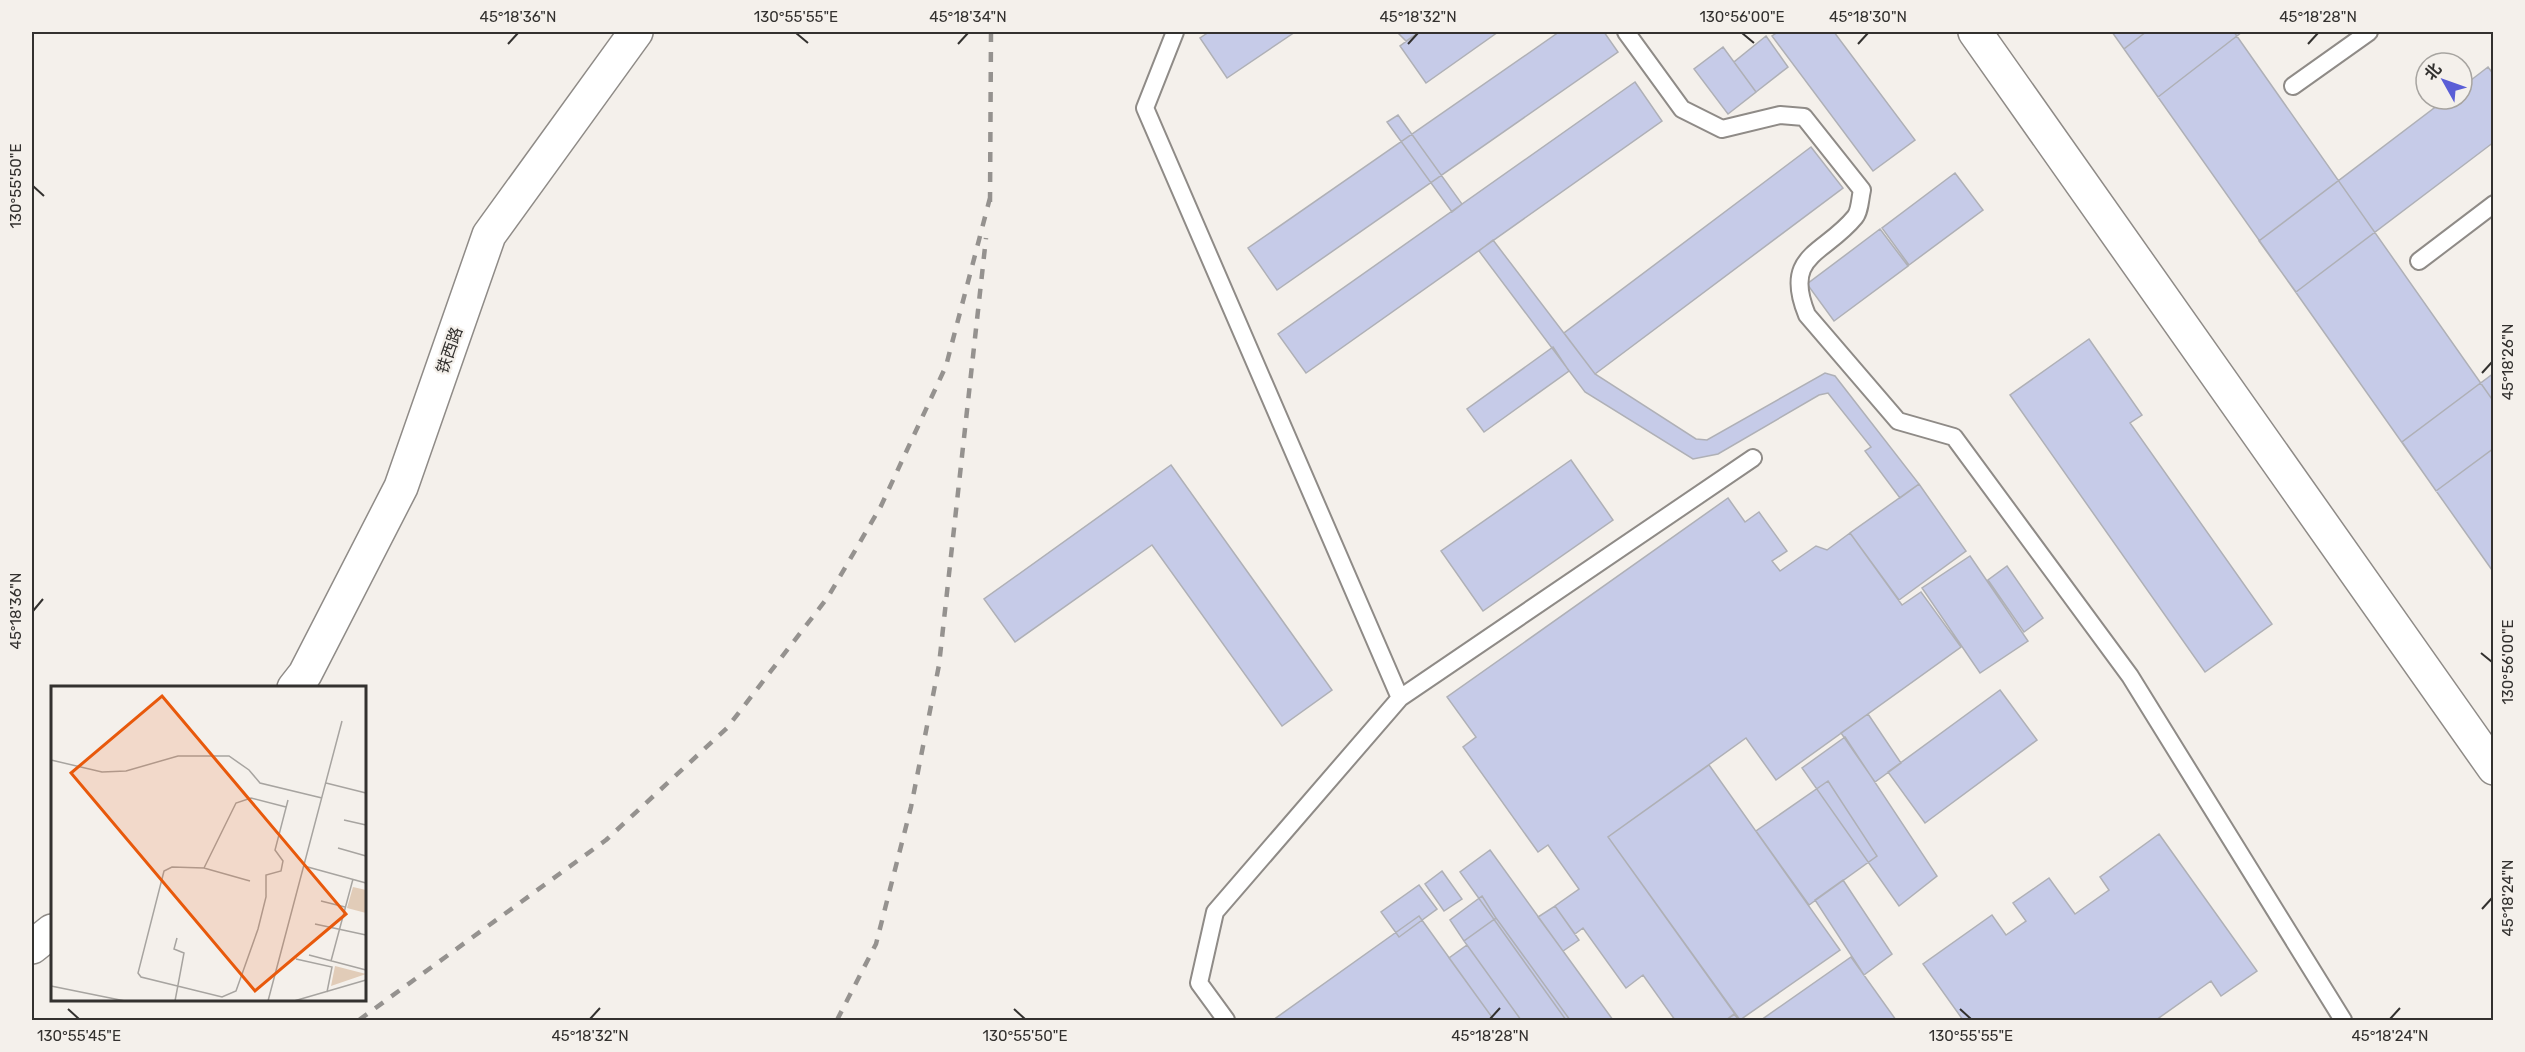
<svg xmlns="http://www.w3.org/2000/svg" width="2525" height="1052" font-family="Rubik,'Noto Sans SC',sans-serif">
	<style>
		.building { fill: #c6cbe8; stroke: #afb0b6; stroke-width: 1.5 }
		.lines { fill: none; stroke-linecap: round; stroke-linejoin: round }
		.service-casing { stroke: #8f8b87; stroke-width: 20 }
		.tertiary-casing { stroke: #8f8b87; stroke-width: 36 }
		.secondary-casing { stroke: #8f8b87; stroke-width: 36 }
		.service { stroke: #fff; stroke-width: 16 }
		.tertiary { stroke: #fff; stroke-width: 33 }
		.secondary { stroke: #fff; stroke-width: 33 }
		.rail { stroke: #95928f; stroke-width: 4.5; stroke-dasharray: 10 10; stroke-linecap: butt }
		.ticks { fill: none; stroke: #33312f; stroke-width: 2 }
		.labels { text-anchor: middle; stroke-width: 4.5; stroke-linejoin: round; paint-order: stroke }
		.street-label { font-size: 16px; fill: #33312f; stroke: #f4f0eb }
		.inset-road { fill: none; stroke: #a7a4a0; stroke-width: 1.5 }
		.view { fill: #e8590c; fill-opacity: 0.15; stroke: #e8590c; stroke-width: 3 }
		.inset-edge { fill: none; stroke: #33312f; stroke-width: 3 }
		.neatline { fill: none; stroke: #33312f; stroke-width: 2 }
		.ticks-label { font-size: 15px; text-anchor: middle; fill: #33312f }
	</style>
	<rect width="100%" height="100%" fill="#f4f0eb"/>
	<path class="building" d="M 1209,32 L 1295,32 L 1227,78 L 1200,38 Z
		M 1397,32 L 1419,32 L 1406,41 Z
		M 1419,32 L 1498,32 L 1426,83 L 1400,46 Z
		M 1559,32 L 1604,32 L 1618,52 L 1277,290 L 1248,248 Z
		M 1778,32 L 1834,32 L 1915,140 L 1873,171 L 1772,36 Z
		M 2112,32 L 2234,32 L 2494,402 L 2494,568 L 2492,570 Z
		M 2146,32 L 2242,32 L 2158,97 L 2124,49 Z
		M 1766,36 L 1788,67 L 1756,92 L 1734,62 Z
		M 1723,47 L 1756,92 L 1728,114 L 1694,69 Z
		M 2488,67 L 2494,75 L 2494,142 L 2296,292 L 2259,241 L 2446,99 L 2462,99 L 2462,87 Z
		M 1635,82 L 1662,121 L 1306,373 L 1278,334 Z
		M 1398,115 L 1462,204 L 1452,212 L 1387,122 Z
		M 1811,147 L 1843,188 L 1595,374 L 1564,333 Z
		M 1955,173 L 1983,210 L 1909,265 L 1882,228 Z
		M 1880,229 L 1908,266 L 1834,321 L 1807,284 Z
		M 1493,240 L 1595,374 L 1696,439 L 1707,440 L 1825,373 L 1835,376 L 1919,484 L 1900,498 L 1865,451 L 1871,447 L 1828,393 L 1819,395 L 1718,454 L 1693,459 L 1585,392 L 1479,251 Z
		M 2089,339 L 2142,415 L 2130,423 L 2272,624 L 2205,672 L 2010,395 Z
		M 1553,347 L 1569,371 L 1484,432 L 1467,409 Z
		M 2494,373 L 2494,448 L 2436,491 L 2402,442 Z
		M 1571,460 L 1613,520 L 1483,611 L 1441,551 Z
		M 1171,465 L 1332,690 L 1282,726 L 1152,545 L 1015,642 L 984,599 Z
		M 1919,484 L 1966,551 L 1899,600 L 1850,533 Z
		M 1728,498 L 1745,522 L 1759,512 L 1787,551 L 1772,561 L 1780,571 L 1816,546 L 1827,550 L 1850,533 L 1902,605 L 1921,592 L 1961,647 L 1776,780 L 1746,738 L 1608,837 L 1735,1014 L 1726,1020 L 1675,1020 L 1643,975 L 1626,988 L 1583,928 L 1575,934 L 1555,906 L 1579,889 L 1548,845 L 1538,852 L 1463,747 L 1476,737 L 1447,697 Z
		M 1970,556 L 2028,641 L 1980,673 L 1922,588 Z
		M 2007,566 L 2043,618 L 2024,632 L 1988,580 Z
		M 2000,690 L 2037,740 L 1925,823 L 1888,772 Z
		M 1868,714 L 1901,763 L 1875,782 L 1841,733 Z
		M 1845,737 L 1937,876 L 1899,906 L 1802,768 Z
		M 1709,765 L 1840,950 L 1740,1020 L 1608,837 Z
		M 1828,781 L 1877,856 L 1809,905 L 1756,831 Z
		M 2159,834 L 2257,971 L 2221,996 L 2211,981 L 2156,1020 L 1963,1020 L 1923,964 L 1992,915 L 2006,935 L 2026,921 L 2013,903 L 2049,878 L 2075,914 L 2109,890 L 2100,877 Z
		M 1490,850 L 1563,951 L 1613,1020 L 1566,1020 L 1460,872 Z
		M 1442,871 L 1462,899 L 1444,911 L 1425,884 Z
		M 1843,880 L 1892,954 L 1864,975 L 1815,900 Z
		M 1419,885 L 1437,909 L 1399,937 L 1381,912 Z
		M 1482,896 L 1496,918 L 1464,941 L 1450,920 Z
		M 1555,906 L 1579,940 L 1563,951 L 1538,917 Z
		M 1419,916 L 1494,1020 L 1273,1020 Z
		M 1496,918 L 1570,1020 L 1521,1020 L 1464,941 Z
		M 1467,945 L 1521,1020 L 1494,1020 L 1449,958 Z
		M 1851,957 L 1896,1020 L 1761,1020 Z
		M 1734,1014 L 1739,1020 L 1725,1020 L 1726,1020 Z"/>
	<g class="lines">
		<defs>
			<path id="service" d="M 1175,32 L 1145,108 L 1400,698
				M 1626,32 L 1682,109 L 1722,129 L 1780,115 L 1804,117 L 1862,190 C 1860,198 1860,211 1855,217 C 1824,255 1782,254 1807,315 L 1898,421 L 1954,437 L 2130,676 L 2343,1020
				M 2293,86 L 2369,32
				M 2419,261 L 2494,204
				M 1226,1020 L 1199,983 L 1215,912 L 1400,698 L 1753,458"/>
			<path id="tertiary" d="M 294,688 L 305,674 L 401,487 L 489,235 L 636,32
				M 32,947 L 52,931"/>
			<path id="secondary" d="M 1975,32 L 2494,768"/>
		</defs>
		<use href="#service" class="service-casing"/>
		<use href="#tertiary" class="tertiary-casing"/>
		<use href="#secondary" class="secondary-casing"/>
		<use href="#service" class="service"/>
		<use href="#tertiary" class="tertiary"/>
		<use href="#secondary" class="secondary"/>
		<path class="rail" d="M 990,202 L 991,32
			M 359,1020 L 606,840 L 727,728 L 828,597 L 881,506 L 946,366 L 991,194
			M 837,1020 L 876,944 L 911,807 L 939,665 L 986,238"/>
	</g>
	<path class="ticks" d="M 796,33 L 808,43M 1742,33 L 1754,43M 508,44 L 518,33M 958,44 L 968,33M 1408,44 L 1418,33M 1858,44 L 1868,33M 2308,44 L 2318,33M 33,186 L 44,196M 2482,373 L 2492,362M 33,611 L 43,599M 2481,653 L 2492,662M 2482,909 L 2492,898M 68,1009 L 79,1019M 1014,1009 L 1025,1019M 1960,1009 L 1971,1019M 590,1019 L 600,1008M 1490,1019 L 1500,1008M 2390,1019 L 2400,1008"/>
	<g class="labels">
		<g class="street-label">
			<text transform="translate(449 350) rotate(-71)" y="6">铁西路</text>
		</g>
	</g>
	<g transform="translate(51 686)">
		<rect width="315" height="315" fill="#f4f0eb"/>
		<path d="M 302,201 L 315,204 L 315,227 L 296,222 ZM 284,280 L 315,288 L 280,300 Z" fill="#e1ccb8"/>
		<path class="inset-road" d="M 0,74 L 51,86 L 75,85 L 127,70 L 178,70 L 198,84 L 209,97 L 271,112M 275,97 L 315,107M 293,134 L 315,139M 287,162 L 315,170M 253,180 L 315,197M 153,182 L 185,117 L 200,112 L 235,121M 199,195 L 153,182 L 121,181 L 113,185 L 87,287 L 90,291 L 171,311 L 185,305 L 207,243 L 215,211 L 215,189 L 230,185 L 232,175 L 224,164 L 237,114M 270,215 L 294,221M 264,238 L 315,249M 258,269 L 315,284M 245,273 L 281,281 L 276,306M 280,275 L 302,193M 0,300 L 74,315M 124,315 L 133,267 L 123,263 L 126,252M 217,315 L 291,35M 243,315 L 315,294"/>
		<path class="view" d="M 111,10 L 295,228 L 204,305 L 20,87 Z"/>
		<rect width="315" height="315" class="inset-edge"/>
	</g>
	<rect width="2525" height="1052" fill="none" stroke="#f4f0eb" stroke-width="66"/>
	<g transform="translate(2444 81) rotate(310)"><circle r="28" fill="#f4f0eb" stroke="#a7a4a0" stroke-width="1.5"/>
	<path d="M0-4.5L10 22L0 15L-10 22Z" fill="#5a5ed6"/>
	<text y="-9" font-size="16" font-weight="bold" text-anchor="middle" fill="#33312f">北</text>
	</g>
	<rect x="33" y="33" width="2459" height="986" class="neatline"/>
	<g class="ticks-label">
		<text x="518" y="22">45°18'36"N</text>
		<text x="796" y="22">130°55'55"E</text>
		<text x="968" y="22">45°18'34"N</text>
		<text x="1418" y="22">45°18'32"N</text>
		<text x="1742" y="22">130°56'00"E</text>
		<text x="1868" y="22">45°18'30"N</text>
		<text x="2318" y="22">45°18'28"N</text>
		<text transform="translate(16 186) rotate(-90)" y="5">130°55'50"E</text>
		<text transform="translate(2508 362) rotate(-90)" y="5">45°18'26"N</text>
		<text transform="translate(16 611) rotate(-90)" y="5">45°18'36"N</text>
		<text transform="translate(2508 662) rotate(-90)" y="5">130°56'00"E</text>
		<text transform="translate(2508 898) rotate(-90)" y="5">45°18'24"N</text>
		<text x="79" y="1041">130°55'45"E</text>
		<text x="590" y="1041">45°18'32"N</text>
		<text x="1025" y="1041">130°55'50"E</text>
		<text x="1490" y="1041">45°18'28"N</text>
		<text x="1971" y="1041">130°55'55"E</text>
		<text x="2390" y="1041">45°18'24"N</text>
	</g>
</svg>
